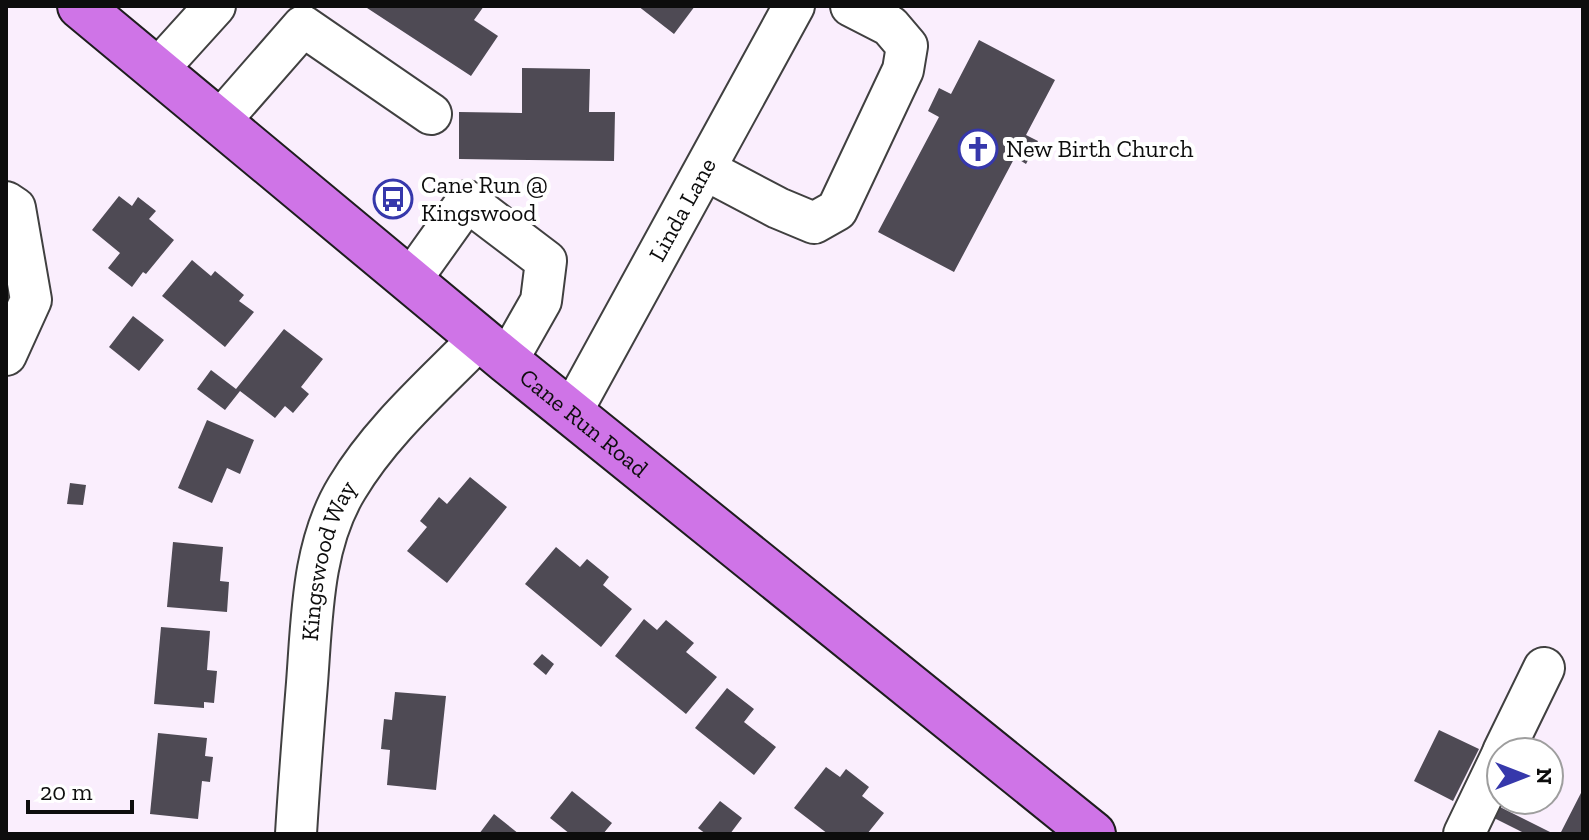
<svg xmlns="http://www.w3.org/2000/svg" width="1589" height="840" font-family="'Zilla Slab',serif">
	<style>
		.building { fill: #4e4a54 }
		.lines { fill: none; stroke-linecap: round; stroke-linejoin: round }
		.minor-casing { stroke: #404040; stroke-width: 44 }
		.major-casing { stroke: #1e1e1e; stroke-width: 48 }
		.minor { stroke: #fff; stroke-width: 40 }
		.major { stroke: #cf74e7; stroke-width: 44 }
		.labels { text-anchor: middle; stroke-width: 8; stroke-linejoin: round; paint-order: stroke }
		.poi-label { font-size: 24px; fill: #0d0d0d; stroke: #fff; text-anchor: start }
		.street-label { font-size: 24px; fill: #0d0d0d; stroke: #fff }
	</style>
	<rect width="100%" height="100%" fill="#faeefd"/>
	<path class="building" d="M 364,6 L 484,6 L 474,20 L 498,36 L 471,76 Z
		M 638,6 L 695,6 L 674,34 Z
		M 979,40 L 1055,80 L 1026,135 L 1038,141 L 1026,164 L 1015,157 L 954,272 L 878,232 L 939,117 L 928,111 L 939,88 L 951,94 Z
		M 522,68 L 590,69 L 589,112 L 615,112 L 614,161 L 459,159 L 459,112 L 522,113 Z
		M 119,196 L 132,206 L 138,197 L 156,211 L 149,219 L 174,240 L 146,274 L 143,272 L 132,287 L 108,268 L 120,253 L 92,230 Z
		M 192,260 L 211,276 L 215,271 L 244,295 L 239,301 L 254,312 L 225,347 L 162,296 Z
		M 133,316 L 164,340 L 139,371 L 109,347 Z
		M 284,329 L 323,359 L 301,387 L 309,394 L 293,413 L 285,406 L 275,418 L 240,391 L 225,410 L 197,389 L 211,370 L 236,389 Z
		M 207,420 L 254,440 L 240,474 L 227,468 L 212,503 L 178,488 Z
		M 470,477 L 507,507 L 447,583 L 407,551 L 427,527 L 420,521 L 439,497 L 447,504 Z
		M 70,483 L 86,485 L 83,505 L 67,504 Z
		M 173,542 L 223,547 L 220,581 L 229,582 L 227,612 L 167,607 Z
		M 556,547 L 580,567 L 587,559 L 609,577 L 603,585 L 632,609 L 601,647 L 525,584 Z
		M 644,619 L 657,630 L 666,620 L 694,643 L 686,652 L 717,677 L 686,714 L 615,656 Z
		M 161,627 L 210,631 L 207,670 L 217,671 L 214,703 L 204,702 L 204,708 L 154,704 Z
		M 542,654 L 554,664 L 546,675 L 533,664 Z
		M 727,688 L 754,709 L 744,722 L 776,747 L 754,775 L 695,728 Z
		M 395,692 L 446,696 L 436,790 L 387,785 L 390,750 L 381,749 L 384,719 L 392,720 Z
		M 1439,730 L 1479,749 L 1453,801 L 1414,781 Z
		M 158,733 L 207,738 L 205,756 L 213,757 L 210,782 L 202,781 L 198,819 L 150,814 Z
		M 826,767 L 840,777 L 846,769 L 869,787 L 862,796 L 884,813 L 867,834 L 828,834 L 794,808 Z
		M 1583,789 L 1583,834 L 1560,834 Z
		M 572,791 L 612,823 L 603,834 L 570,834 L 550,818 Z
		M 720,801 L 742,818 L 730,834 L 706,834 L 698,828 Z
		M 1498,806 L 1554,834 L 1526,834 L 1492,817 Z
		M 494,814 L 519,834 L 479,834 Z"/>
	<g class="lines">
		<defs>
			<g id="minor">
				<path d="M 157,70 L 215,6"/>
				<path d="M 219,122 L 303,26 L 431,114"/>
				<path d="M 706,170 L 778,208 L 814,223 L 837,210 L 903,70 L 907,46 L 890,26 L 851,6"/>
				<path d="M 6,202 L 15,208 L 31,300 L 6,355"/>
				<path d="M 410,281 L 467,201 L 546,261 L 541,301 L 507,361"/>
				<path id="s1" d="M 571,413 L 794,6"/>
				<path d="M 1503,752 L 1544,668"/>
				<path id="s2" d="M 296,834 C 299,784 303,733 307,683 C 312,618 312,545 347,488 C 381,431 433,386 479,339"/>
				<path d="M 1464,834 L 1501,757"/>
			</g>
			<g id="major">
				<path id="s3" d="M 80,6 L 507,361 L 1093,834"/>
			</g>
		</defs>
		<use href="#minor" class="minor-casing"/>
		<use href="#major" class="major-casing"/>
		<use href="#minor" class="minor"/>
		<use href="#major" class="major"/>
	</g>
	<defs>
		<symbol id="church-ring" viewBox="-11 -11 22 22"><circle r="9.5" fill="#fff" stroke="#3638ab" stroke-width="1.5"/><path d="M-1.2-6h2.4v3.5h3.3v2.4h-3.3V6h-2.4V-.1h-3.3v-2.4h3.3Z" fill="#3638ab"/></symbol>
		<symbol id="bus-ring" viewBox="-11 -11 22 22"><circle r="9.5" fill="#fff" stroke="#3638ab" stroke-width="1.5"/><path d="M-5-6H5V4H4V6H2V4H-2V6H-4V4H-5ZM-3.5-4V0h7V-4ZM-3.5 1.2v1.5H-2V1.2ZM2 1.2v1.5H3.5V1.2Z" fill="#3638ab"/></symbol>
	</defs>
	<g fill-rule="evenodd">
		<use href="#church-ring" x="956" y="127" width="44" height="44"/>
		<use href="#bus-ring" x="371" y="177" width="44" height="44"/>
	</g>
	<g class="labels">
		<g class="poi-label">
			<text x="1006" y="157">New Birth Church</text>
			<text x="421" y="193">Cane Run @<tspan x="421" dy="28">Kingswood</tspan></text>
		</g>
		<g class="street-label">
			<text dy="8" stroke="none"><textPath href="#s1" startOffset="232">Linda Lane</textPath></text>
			<text dy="8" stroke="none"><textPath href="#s3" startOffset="654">Cane Run Road</textPath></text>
			<text dy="8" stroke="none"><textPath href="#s2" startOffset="276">Kingswood Way</textPath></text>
		</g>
	</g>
	<rect width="1589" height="840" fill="none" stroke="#0d0d0d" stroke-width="16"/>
	<g transform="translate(1525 776) rotate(90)"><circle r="38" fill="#ffffff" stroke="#9e9e9e" stroke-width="2"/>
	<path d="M0-6L14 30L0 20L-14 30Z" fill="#3638ab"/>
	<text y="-12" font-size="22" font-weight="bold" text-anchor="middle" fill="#0d0d0d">N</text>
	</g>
	<path d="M28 800v12h104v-12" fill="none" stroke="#0d0d0d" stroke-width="4"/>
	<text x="40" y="800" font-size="24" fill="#0d0d0d" stroke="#ffffff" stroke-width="6" paint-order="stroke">20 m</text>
</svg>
